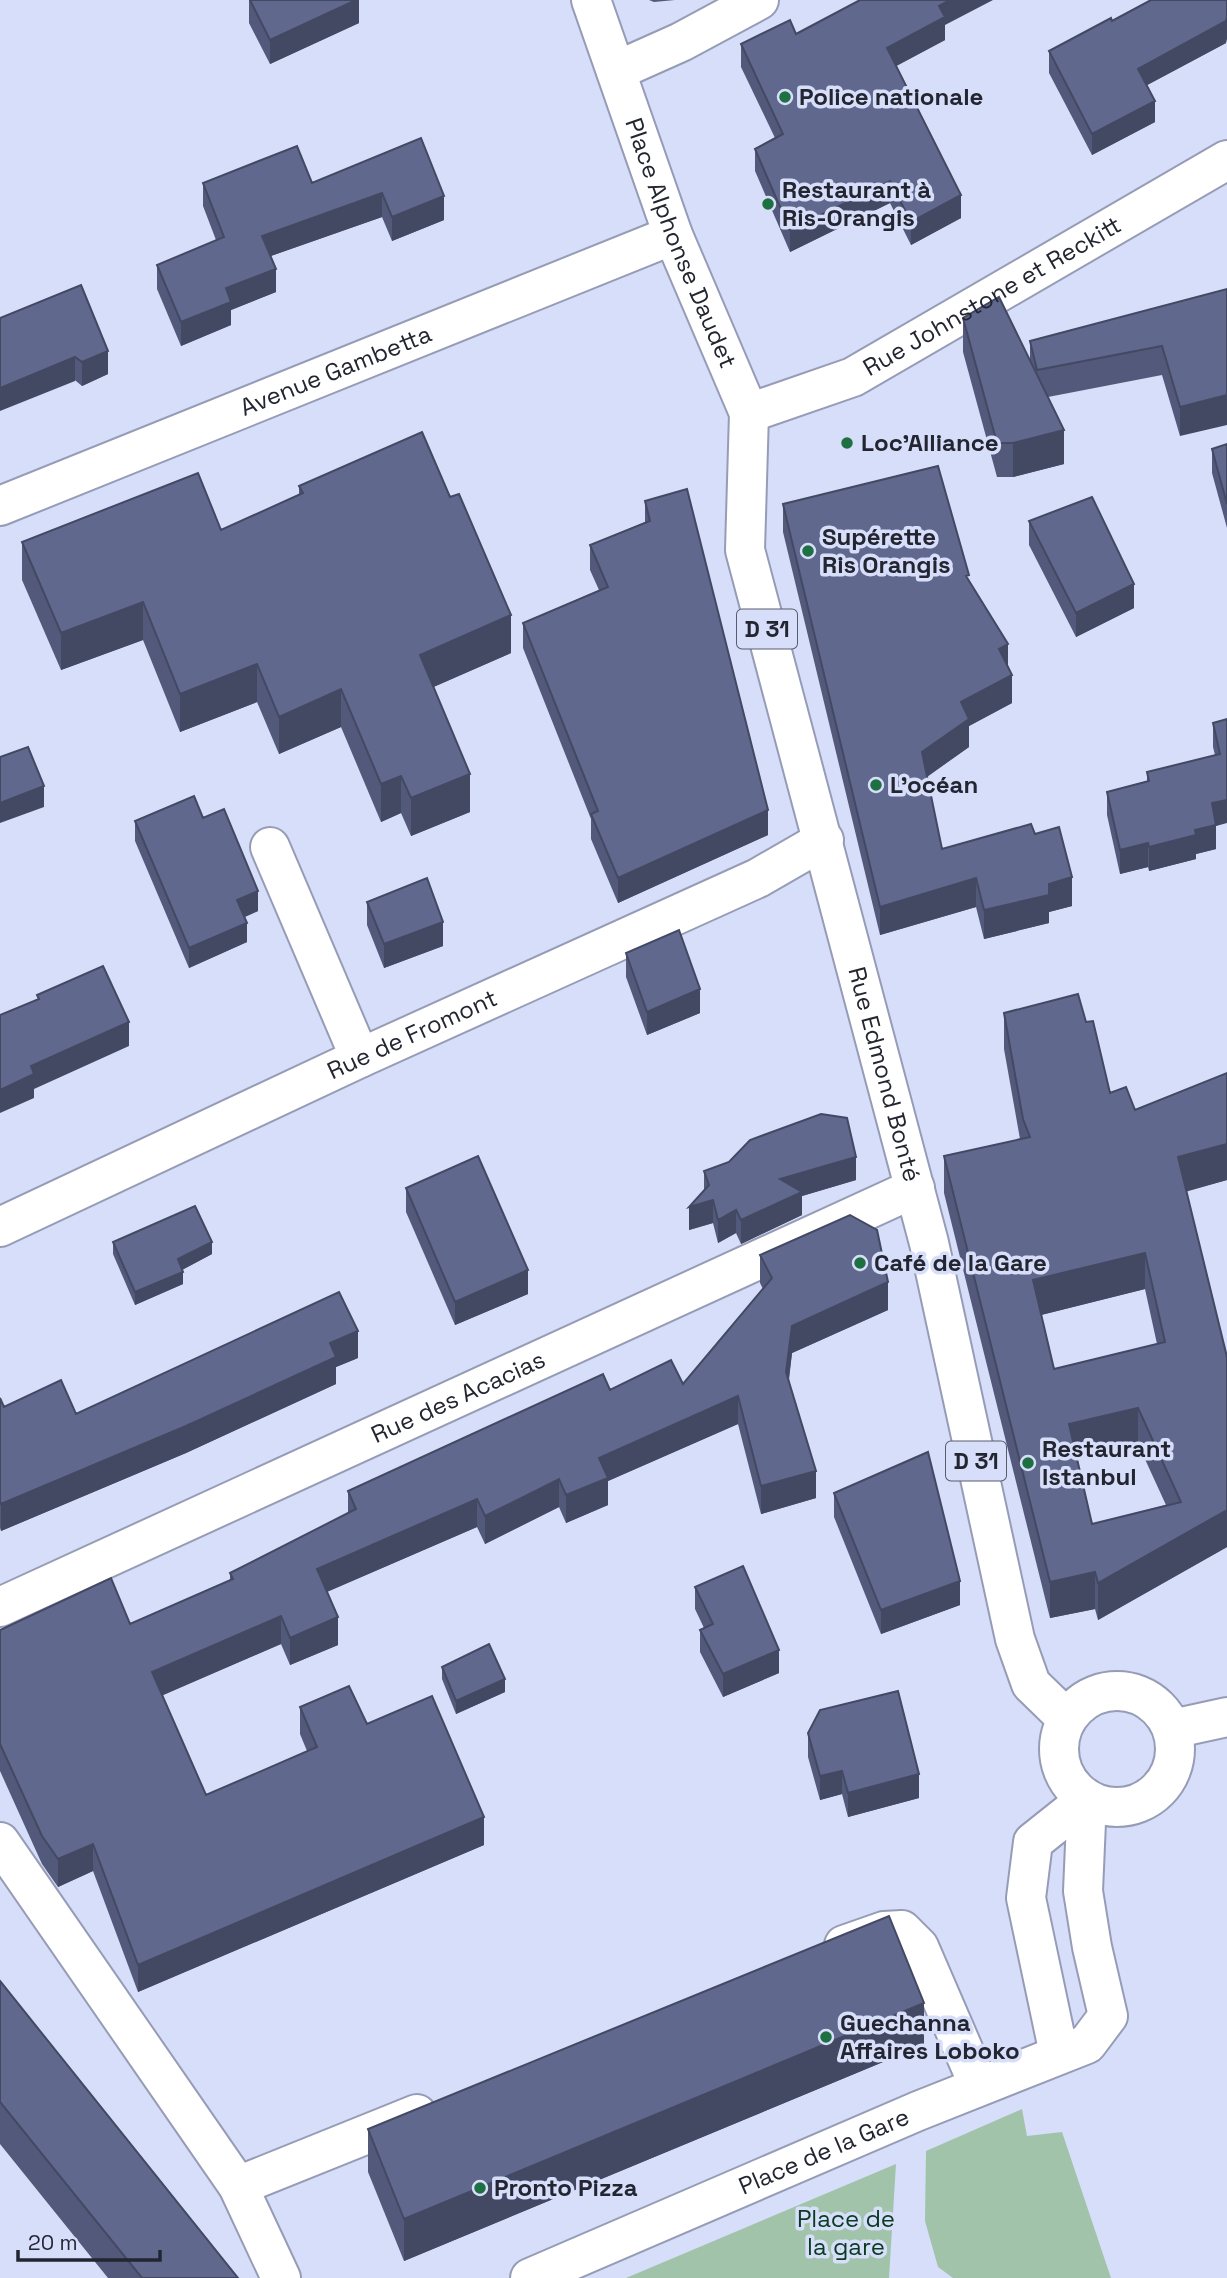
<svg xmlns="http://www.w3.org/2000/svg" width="1227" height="2278" font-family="'Space Grotesk',sans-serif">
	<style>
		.green { fill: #a0c3aa }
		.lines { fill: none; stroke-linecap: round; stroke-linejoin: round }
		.minor-casing { stroke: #969cb6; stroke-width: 42 }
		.major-casing { stroke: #969cb6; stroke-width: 42 }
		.minor { stroke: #fff; stroke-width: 38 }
		.major { stroke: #fff; stroke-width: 38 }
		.wall { fill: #53597a; fill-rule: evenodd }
		.shaded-wall { fill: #434963 }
		.building { fill: #60688e; stroke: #434963; stroke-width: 2; fill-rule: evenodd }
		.poi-dot { fill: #1e7042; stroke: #d7defa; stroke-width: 2.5 }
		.labels { text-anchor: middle; stroke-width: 7; stroke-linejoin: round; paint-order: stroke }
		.shield { fill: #d7defa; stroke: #595c6d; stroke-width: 2 }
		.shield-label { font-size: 23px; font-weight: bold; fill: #232530 }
		.poi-label { font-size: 24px; font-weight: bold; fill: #232530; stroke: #d7defa; text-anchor: start }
		.street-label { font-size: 24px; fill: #232530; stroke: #d7defa }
		.park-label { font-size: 24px; fill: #083b1f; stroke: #d7defa }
	</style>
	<rect width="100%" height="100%" fill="#d7defa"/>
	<path class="green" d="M 1022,2109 L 1027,2136 L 1062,2132 L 1111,2278 L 953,2278 L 938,2267 L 925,2221 L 926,2151 Z
		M 896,2164 L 889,2278 L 626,2278 Z"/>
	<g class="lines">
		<defs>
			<g id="minor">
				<path d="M 616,71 L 681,42 L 759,0"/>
				<path id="s1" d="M 749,413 L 853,377 L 1227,160"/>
				<path id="s2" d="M 0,506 L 673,235"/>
				<path d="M 270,847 L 360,1058"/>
				<path id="s3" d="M 0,1227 L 360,1058 L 758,878 L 824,840"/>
				<path id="s4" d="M 0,1607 L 915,1188"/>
				<path d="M 0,1842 L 238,2186 L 281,2278"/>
				<path d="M 844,1945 L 884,1931 L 902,1930 L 919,1947 L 979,2086"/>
				<path d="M 1059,2054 L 1026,1898 L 1033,1842 L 1087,1799"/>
				<path d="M 238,2186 L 417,2114"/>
				<path id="s5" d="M 530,2278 L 918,2111 L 1087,2044 L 1108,2016 L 1092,1947 L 1083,1891 L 1087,1799"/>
			</g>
			<g id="major">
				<path id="s6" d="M 591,0 L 673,235 L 749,413 L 745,550 L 929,1243 L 1015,1639 L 1031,1684 L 1067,1719"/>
				<circle cx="1117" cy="1749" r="58"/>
				<path d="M 1172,1729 L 1227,1717"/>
			</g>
		</defs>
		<use href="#minor" class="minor-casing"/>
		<use href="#major" class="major-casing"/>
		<use href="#minor" class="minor"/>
		<use href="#major" class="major"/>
	</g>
	<path class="wall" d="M 249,0 L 359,0 L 359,23 L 270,64 L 249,23 Z
		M 649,0 L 675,0 L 654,2 Z
		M 1112,21 L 1226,43 L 1147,85 L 1155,122 L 1092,155 L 1049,73 L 1049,51 Z
		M 945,25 L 945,40 L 896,66 L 961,218 L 911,245 L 890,203 L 790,252 L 755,171 L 755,149 L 775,138 L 741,67 L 741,44 L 796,34 Z
		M 421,138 L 444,220 L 392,241 L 382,217 L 271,256 L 276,292 L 231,310 L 231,325 L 181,346 L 157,289 L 157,265 L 216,240 L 203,206 L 203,183 L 312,183 Z
		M 1227,289 L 1180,436 L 1162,375 L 1048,397 L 1064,464 L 1013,477 L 997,477 L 963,352 L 963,318 L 1030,361 L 1030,341 Z
		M 0,318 L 108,374 L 82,386 Z
		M 1227,444 L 1227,528 L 1212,473 L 1212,449 Z
		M 299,486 L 511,653 L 433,687 L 470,812 L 411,836 L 401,813 L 381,822 L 341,727 L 279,754 L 257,702 L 180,732 L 143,640 L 61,670 L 22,580 L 22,542 L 221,530 L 299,495 Z
		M 645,501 L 768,835 L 618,903 L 591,839 L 591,819 L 523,648 L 523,623 L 599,590 L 590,570 L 590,545 L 645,522 Z
		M 783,504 L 969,580 L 1008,666 L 1012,703 L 969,726 L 969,747 L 927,777 L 942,849 L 1035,834 L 1072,906 L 1049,912 L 1049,923 L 984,939 L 976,907 L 880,935 L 783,532 Z
		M 1029,521 L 1134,608 L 1076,637 L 1029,545 Z
		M 1227,719 L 1216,826 L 1216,849 L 1196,854 L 1196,859 L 1149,871 L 1148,867 L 1120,874 L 1107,815 L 1107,792 L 1147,781 L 1147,772 L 1215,755 L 1213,747 L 1213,723 Z
		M 203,818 L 258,911 L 245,917 L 247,942 L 189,968 L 135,841 L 135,821 Z
		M 367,902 L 443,946 L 384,968 L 367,925 Z
		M 626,953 L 700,1013 L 647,1035 L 626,977 Z
		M 1004,1013 L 1086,1022 L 1110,1093 L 1135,1110 L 1227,1073 L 1227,1180 L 1186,1191 L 1227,1547 L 1098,1620 L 1095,1609 L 1050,1618 L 944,1193 L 944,1156 L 1020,1139 L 1004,1049 ZM 1145,1289 L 1157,1344 L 1054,1369 L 1041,1315 ZM 1138,1444 L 1166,1505 L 1092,1524 L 1077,1459 Z
		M 704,1171 L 856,1180 L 802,1196 L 802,1215 L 741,1244 L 736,1233 L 718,1243 L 713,1223 L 689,1230 L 704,1190 Z
		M 406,1188 L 528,1294 L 455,1325 L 406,1212 Z
		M 113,1242 L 212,1254 L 182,1270 L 183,1284 L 135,1305 L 113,1254 Z
		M 760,1255 L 888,1310 L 792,1353 L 789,1380 L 816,1498 L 761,1514 L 738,1424 L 608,1481 L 608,1505 L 566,1523 L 559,1507 L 485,1544 L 477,1527 L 327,1592 L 338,1645 L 290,1665 L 281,1644 L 162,1695 L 206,1795 L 307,1751 L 300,1734 L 300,1707 L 367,1724 L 484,1845 L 138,1992 L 93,1871 L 58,1887 L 42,1864 L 0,1771 L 0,1630 L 130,1624 L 230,1580 L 230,1573 L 348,1513 L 348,1491 L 610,1390 L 683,1384 L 763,1289 L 760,1283 Z
		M 358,1358 L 336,1367 L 336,1384 L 186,1453 L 1,1531 L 0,1528 L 0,1398 L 4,1407 L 76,1414 Z
		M 834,1493 L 960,1605 L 881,1634 L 834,1517 Z
		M 695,1587 L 779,1673 L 723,1697 L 700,1652 L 700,1630 L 704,1628 L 695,1609 Z
		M 442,1667 L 505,1692 L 456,1714 L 442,1679 Z
		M 808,1733 L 919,1798 L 848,1817 L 842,1794 L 820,1800 L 808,1757 Z
		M 0,1981 L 238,2278 L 108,2278 L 0,2144 Z
		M 924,2045 L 404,2261 L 368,2172 L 368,2129 Z"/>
	<path class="shaded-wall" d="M 356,0 L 359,0 L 359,23 L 270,64 L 270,40 Z
		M 950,0 L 993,0 L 945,25 L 945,40 L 887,71 L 887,48 L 939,6 Z
		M 1227,17 L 1227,39 L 1226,43 L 1138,90 L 1138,69 Z
		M 1155,101 L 1155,122 L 1092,155 L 1092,134 Z
		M 890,181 L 890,203 L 790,252 L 790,230 Z
		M 382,193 L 382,217 L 262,259 L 262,236 Z
		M 961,195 L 961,218 L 911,245 L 911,222 Z
		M 444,196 L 444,220 L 392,241 L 392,217 Z
		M 276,269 L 276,292 L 231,310 L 231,325 L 181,346 L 181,322 L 226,288 Z
		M 108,351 L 108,374 L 82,386 L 82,362 Z
		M 75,357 L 75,381 L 0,411 L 0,388 Z
		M 1227,395 L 1227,425 L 1180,436 L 1180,407 Z
		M 1064,430 L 1064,464 L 1013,477 L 1013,443 Z
		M 1134,584 L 1134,608 L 1076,637 L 1076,613 Z
		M 143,602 L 143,640 L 61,670 L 61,633 Z
		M 511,615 L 511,653 L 420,693 L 420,655 Z
		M 1008,644 L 1008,672 L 999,649 Z
		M 257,664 L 257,702 L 180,732 L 180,694 Z
		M 1012,675 L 1012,703 L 969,726 L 969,747 L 922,780 L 922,752 L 961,702 Z
		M 341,689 L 341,727 L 279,754 L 279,717 Z
		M 470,774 L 470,812 L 411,836 L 411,798 Z
		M 401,776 L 401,813 L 381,822 L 381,784 Z
		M 44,786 L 44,807 L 0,823 L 0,803 Z
		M 1227,800 L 1227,823 L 1216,826 L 1216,849 L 1196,854 L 1196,859 L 1149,871 L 1149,847 L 1195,830 L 1212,803 Z
		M 768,810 L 768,835 L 618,903 L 618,878 Z
		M 1148,843 L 1148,867 L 1120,874 L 1120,850 Z
		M 1072,877 L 1072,906 L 1049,912 L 1049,884 Z
		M 976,878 L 976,907 L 880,935 L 880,907 Z
		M 258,891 L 258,911 L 237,920 L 237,900 Z
		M 1049,895 L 1049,923 L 984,939 L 984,910 Z
		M 443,922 L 443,946 L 384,968 L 384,944 Z
		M 247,923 L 247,942 L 189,968 L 189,948 Z
		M 700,989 L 700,1013 L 647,1035 L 647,1012 Z
		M 129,1022 L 129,1046 L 34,1089 L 34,1098 L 0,1113 L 0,1090 L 31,1066 Z
		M 1227,1144 L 1227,1180 L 1178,1194 L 1178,1157 Z
		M 856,1157 L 856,1180 L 802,1196 L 802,1215 L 741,1244 L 741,1220 L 780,1179 Z
		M 713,1200 L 713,1223 L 689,1230 L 689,1207 Z
		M 736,1210 L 736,1233 L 718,1243 L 718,1220 Z
		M 212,1242 L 212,1254 L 178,1272 L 178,1259 Z
		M 1145,1253 L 1145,1289 L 1033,1317 L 1033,1280 Z
		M 528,1270 L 528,1294 L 455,1325 L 455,1302 Z
		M 183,1272 L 183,1284 L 135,1305 L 135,1292 Z
		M 888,1282 L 888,1310 L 792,1353 L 786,1400 L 786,1372 L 792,1326 Z
		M 358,1331 L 358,1358 L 336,1367 L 336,1384 L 186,1453 L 1,1531 L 1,1504 L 330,1343 Z
		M 738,1396 L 738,1424 L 608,1481 L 608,1505 L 566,1523 L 566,1495 L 599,1458 Z
		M 1138,1408 L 1138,1444 L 1069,1461 L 1069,1424 Z
		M 816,1471 L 816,1498 L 761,1514 L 761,1486 Z
		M 559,1479 L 559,1507 L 485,1544 L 485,1516 Z
		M 477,1499 L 477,1527 L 317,1596 L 317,1569 Z
		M 1227,1510 L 1227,1547 L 1098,1620 L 1098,1583 Z
		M 1095,1572 L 1095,1609 L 1050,1618 L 1050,1582 Z
		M 960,1581 L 960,1605 L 881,1634 L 881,1610 Z
		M 281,1616 L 281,1644 L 152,1700 L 152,1672 Z
		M 338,1617 L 338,1645 L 290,1665 L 290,1638 Z
		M 779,1650 L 779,1673 L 723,1697 L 723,1674 Z
		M 505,1679 L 505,1692 L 456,1714 L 456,1701 Z
		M 842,1771 L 842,1794 L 820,1800 L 820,1776 Z
		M 919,1774 L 919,1798 L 848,1817 L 848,1793 Z
		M 484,1817 L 484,1845 L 138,1992 L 138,1965 Z
		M 93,1844 L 93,1871 L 58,1887 L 58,1859 Z
		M 924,2003 L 924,2045 L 404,2261 L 404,2219 Z"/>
	<path class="building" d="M 250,0 L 356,0 L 270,40 Z
		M 860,0 L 950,0 L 939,6 L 945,17 L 887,48 L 961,195 L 911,222 L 890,181 L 790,230 L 755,149 L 783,134 L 741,44 L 790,20 L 796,34 Z
		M 1151,0 L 1227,0 L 1227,17 L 1226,21 L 1138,69 L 1155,101 L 1092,134 L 1049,51 L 1111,18 L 1112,21 Z
		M 421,138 L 444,196 L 392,217 L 382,193 L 262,236 L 276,269 L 226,288 L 231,302 L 181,322 L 157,265 L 224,237 L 203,183 L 297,146 L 312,183 Z
		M 81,285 L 108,351 L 82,362 L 75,357 L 0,388 L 0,318 Z
		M 1227,289 L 1227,395 L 1180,407 L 1162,346 L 1037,370 L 1030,341 Z
		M 999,297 L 1064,430 L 1013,443 L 997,443 L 963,318 Z
		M 422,432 L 450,497 L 459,494 L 511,615 L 420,655 L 470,774 L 411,798 L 401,776 L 381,784 L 341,689 L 279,717 L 257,664 L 180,694 L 143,602 L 61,633 L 22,542 L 198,473 L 221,530 L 303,493 L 299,486 Z
		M 1227,444 L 1227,504 L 1212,449 Z
		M 938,466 L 969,575 L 966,576 L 1008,644 L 999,649 L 1012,675 L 961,702 L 969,719 L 922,752 L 942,849 L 1031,824 L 1035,834 L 1059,827 L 1072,877 L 1049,884 L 1049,895 L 984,910 L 976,878 L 880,907 L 783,504 Z
		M 687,489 L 768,810 L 618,878 L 591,814 L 598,811 L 523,623 L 608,587 L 590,545 L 650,521 L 645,501 Z
		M 1092,497 L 1134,584 L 1076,613 L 1029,521 Z
		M 1227,719 L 1227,800 L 1212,803 L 1216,825 L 1195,830 L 1196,835 L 1149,847 L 1148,843 L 1120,850 L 1107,792 L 1149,781 L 1147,772 L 1220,754 L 1213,723 Z
		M 28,747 L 44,786 L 0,803 L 0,757 Z
		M 194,796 L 203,818 L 224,809 L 258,891 L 237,900 L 247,923 L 189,948 L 135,821 Z
		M 427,878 L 443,922 L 384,944 L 367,902 Z
		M 679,930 L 700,989 L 647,1012 L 626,953 Z
		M 103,966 L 129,1022 L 31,1066 L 34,1074 L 0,1090 L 0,1015 L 39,999 L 37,995 Z
		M 1078,994 L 1086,1022 L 1093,1021 L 1110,1093 L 1126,1087 L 1135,1110 L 1227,1073 L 1227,1144 L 1178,1157 L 1227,1357 L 1227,1510 L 1098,1583 L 1095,1572 L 1050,1582 L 944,1156 L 1030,1137 L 1023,1119 L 1004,1013 ZM 1145,1253 L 1165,1342 L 1054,1369 L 1033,1280 ZM 1138,1408 L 1181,1502 L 1092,1524 L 1069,1424 Z
		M 821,1114 L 847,1118 L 856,1157 L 780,1179 L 802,1192 L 741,1220 L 736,1210 L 718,1220 L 713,1200 L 689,1207 L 709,1185 L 704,1171 L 729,1162 L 750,1140 Z
		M 478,1156 L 528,1270 L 455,1302 L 406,1188 Z
		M 195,1206 L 212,1242 L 178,1259 L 183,1272 L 135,1292 L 113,1242 Z
		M 850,1215 L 877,1230 L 888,1282 L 792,1326 L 786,1372 L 816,1471 L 761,1486 L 738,1396 L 599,1458 L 608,1478 L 566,1495 L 559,1479 L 485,1516 L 477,1499 L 317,1569 L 338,1617 L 290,1638 L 281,1616 L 152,1672 L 206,1795 L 317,1747 L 300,1707 L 349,1686 L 367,1724 L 432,1696 L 484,1817 L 138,1965 L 93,1844 L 58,1859 L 42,1836 L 0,1744 L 0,1630 L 111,1578 L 130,1624 L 233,1579 L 230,1573 L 356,1509 L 348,1491 L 603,1374 L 610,1390 L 671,1360 L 683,1384 L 772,1278 L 760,1255 Z
		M 339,1292 L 358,1331 L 330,1343 L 336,1357 L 186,1426 L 1,1504 L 0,1501 L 0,1398 L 4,1407 L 61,1380 L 76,1414 Z
		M 928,1452 L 960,1581 L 881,1610 L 834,1493 Z
		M 743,1566 L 779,1650 L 723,1674 L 700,1630 L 713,1624 L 695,1587 Z
		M 489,1644 L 505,1679 L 456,1701 L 442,1667 Z
		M 898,1691 L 919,1774 L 848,1793 L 842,1771 L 820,1776 L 808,1733 L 820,1710 Z
		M 889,1916 L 924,2003 L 404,2219 L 368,2129 Z
		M 0,1981 L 238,2278 L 142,2278 L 0,2102 Z"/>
	<g class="poi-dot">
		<circle cx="785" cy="97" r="7"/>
		<circle cx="768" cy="204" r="7"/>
		<circle cx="847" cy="443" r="7"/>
		<circle cx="808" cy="551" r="7"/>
		<circle cx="876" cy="785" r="7"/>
		<circle cx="860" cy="1263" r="7"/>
		<circle cx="1028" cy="1463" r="7"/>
		<circle cx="826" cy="2037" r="7"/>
		<circle cx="480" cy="2188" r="7"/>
	</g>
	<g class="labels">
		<g class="shield">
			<rect x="737" y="609.5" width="60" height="39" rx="5"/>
			<rect x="946" y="1441.5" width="60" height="39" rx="5"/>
		</g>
		<g class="shield-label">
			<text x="767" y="637">D 31</text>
			<text x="976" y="1469">D 31</text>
		</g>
		<g class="poi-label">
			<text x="799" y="105">Police nationale</text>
			<text x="782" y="198">Restaurant à<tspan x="782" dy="28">Ris-Orangis</tspan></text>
			<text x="861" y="451">Loc'Alliance</text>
			<text x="822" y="545">Supérette<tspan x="822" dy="28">Ris Orangis</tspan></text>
			<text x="890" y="793">L'océan</text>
			<text x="874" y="1271">Café de la Gare</text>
			<text x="1042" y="1457">Restaurant<tspan x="1042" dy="28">Istanbul</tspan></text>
			<text x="840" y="2031">Guechanna<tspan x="840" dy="28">Affaires Loboko</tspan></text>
			<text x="494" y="2196">Pronto Pizza</text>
		</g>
		<g class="street-label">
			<text dy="8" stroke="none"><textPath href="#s6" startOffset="259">Place Alphonse Daudet</textPath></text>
			<text dy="8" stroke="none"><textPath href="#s1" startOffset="271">Rue Johnstone et Reckitt</textPath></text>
			<text dy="8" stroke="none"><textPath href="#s2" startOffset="362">Avenue Gambetta</textPath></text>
			<text dy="8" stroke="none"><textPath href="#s3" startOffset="455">Rue de Fromont</textPath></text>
			<text dy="8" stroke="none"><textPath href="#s6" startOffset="1122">Rue Edmond Bonté</textPath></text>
			<text dy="8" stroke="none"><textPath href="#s4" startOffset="504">Rue des Acacias</textPath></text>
			<text dy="8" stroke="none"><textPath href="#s5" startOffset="320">Place de la Gare</textPath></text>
		</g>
		<g class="park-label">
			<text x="846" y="2227">Place de<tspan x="846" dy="28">la gare</tspan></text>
		</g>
	</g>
	<path d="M18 2250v10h142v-10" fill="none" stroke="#232530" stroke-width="3.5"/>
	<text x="28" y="2250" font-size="21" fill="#232530" stroke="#d7defa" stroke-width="5" paint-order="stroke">20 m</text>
</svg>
